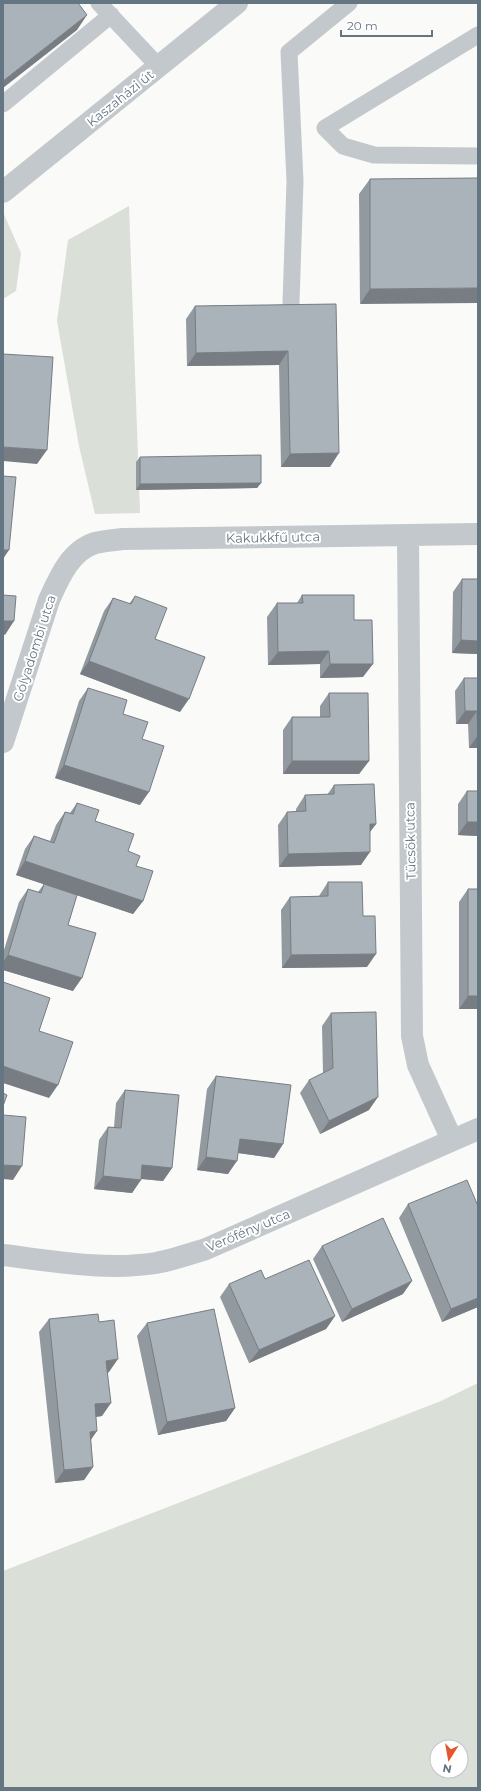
<svg xmlns="http://www.w3.org/2000/svg" width="481" height="1791" font-family="Montserrat,sans-serif">
	<style>
		.green { fill: #dadfd7; fill-rule: evenodd }
		.lines { fill: none; stroke-linecap: round; stroke-linejoin: round }
		.service { stroke: #c3c8cc; stroke-width: 17 }
		.minor { stroke: #c3c8cc; stroke-width: 22 }
		.tertiary { stroke: #c3c8cc; stroke-width: 22 }
		.wall { fill: #929a9f }
		.shaded-wall { fill: #777d82 }
		.building { fill: #aab3b9; stroke: #777d82 }
		.labels { text-anchor: middle; stroke-width: 4; stroke-linejoin: round; paint-order: stroke }
		.street-label { font-size: 13px; fill: #657683; stroke: #fff }
	</style>
	<rect width="100%" height="100%" fill="#fafaf8"/>
	<path class="green" d="M 129,206 L 140,513 L 95,514 L 79,446 L 57,321 L 68,240 Z
		M 3,212 L 21,253 L 16,291 L 3,299 Z
		M 478,1383 L 478,1788 L 3,1788 L 3,1571 L 441,1401 ZM 437,1747 L 461,1747 L 461,1771 L 437,1771 Z"/>
	<g class="lines">
		<path class="service" d="M 99,3 L 159,67
			M 478,35 L 325,128 L 343,146 L 374,155 L 478,156
			M 3,104 L 111,15
			M 291,303 L 295,181 L 289,52 L 349,3"/>
		<path class="minor" d="M 408,535 L 412,1036 L 418,1065 L 452,1140
			M 3,742 L 49,600 C 59,578 70,551 95,543 C 104,541 114,540 123,539 L 478,534
			M 3,1255 C 53,1261 106,1271 156,1263 C 173,1260 190,1254 206,1249 L 478,1129"/>
		<path class="tertiary" d="M 3,192 L 237,3"/>
	</g>
	<path class="wall" d="M 478,178 L 360,304 L 359,194 L 370,179 Z
		M 336,304 L 330,467 L 281,467 L 279,365 L 187,366 L 186,319 L 195,306 Z
		M 140,457 L 261,483 L 257,488 L 136,490 L 136,462 Z
		M 462,579 L 478,579 L 478,654 L 452,653 L 453,592 Z
		M 302,595 L 354,620 L 363,677 L 320,678 L 320,664 L 268,665 L 267,617 L 277,603 L 297,603 Z
		M 135,596 L 155,639 L 180,712 L 80,674 L 104,611 L 113,598 L 129,604 Z
		M 464,678 L 478,678 L 478,748 L 469,748 L 468,724 L 456,724 L 455,691 Z
		M 88,688 L 123,714 L 142,739 L 140,805 L 55,778 L 79,701 Z
		M 329,693 L 369,761 L 359,774 L 283,774 L 283,730 L 292,717 L 320,717 L 320,706 Z
		M 334,785 L 376,824 L 370,832 L 361,865 L 279,867 L 278,825 L 287,812 L 296,812 L 296,809 L 305,795 L 327,795 Z
		M 478,786 L 478,836 L 458,835 L 458,804 L 467,791 L 478,791 Z
		M 77,803 L 95,821 L 128,851 L 136,866 L 143,901 L 133,914 L 77,895 L 68,925 L 73,991 L 3,970 L 3,953 L 19,902 L 28,889 L 38,892 L 44,884 L 16,875 L 25,849 L 34,836 L 50,841 L 56,825 L 65,812 L 70,813 Z
		M 328,882 L 363,916 L 367,967 L 282,968 L 281,910 L 290,897 L 319,896 Z
		M 468,889 L 478,1009 L 459,1009 L 459,902 Z
		M 331,1013 L 369,1110 L 320,1134 L 300,1093 L 309,1080 L 323,1073 L 322,1026 Z
		M 216,1076 L 283,1144 L 274,1158 L 238,1153 L 228,1174 L 197,1170 L 207,1089 Z
		M 125,1090 L 172,1168 L 163,1181 L 141,1179 L 132,1193 L 94,1189 L 99,1140 L 108,1127 L 114,1127 L 116,1103 Z
		M 408,1204 L 478,1206 L 478,1307 L 442,1322 L 399,1218 Z
		M 322,1246 L 403,1294 L 342,1322 L 313,1259 Z
		M 265,1279 L 335,1316 L 326,1329 L 249,1363 L 220,1297 L 229,1284 Z
		M 49,1319 L 99,1322 L 109,1372 L 108,1373 L 102,1416 L 96,1417 L 91,1440 L 93,1467 L 84,1480 L 55,1483 L 39,1332 Z
		M 147,1323 L 235,1408 L 226,1421 L 158,1435 L 137,1336 Z"/>
	<path class="shaded-wall" d="M 87,15 L 77,30 L 3,88 L 3,81 Z
		M 478,288 L 478,303 L 360,304 L 370,289 Z
		M 288,351 L 279,365 L 187,366 L 196,353 Z
		M 3,447 L 47,450 L 37,464 L 3,461 Z
		M 339,453 L 330,467 L 281,467 L 290,454 Z
		M 261,483 L 257,488 L 136,490 L 140,484 Z
		M 3,550 L 9,550 L 3,559 Z
		M 3,621 L 14,621 L 5,635 L 3,634 Z
		M 461,640 L 478,641 L 478,654 L 452,653 Z
		M 329,651 L 320,664 L 268,665 L 278,652 Z
		M 89,661 L 189,699 L 180,712 L 80,674 Z
		M 330,664 L 373,664 L 363,677 L 320,678 Z
		M 465,711 L 477,711 L 468,724 L 456,724 Z
		M 478,735 L 478,748 L 469,748 Z
		M 292,761 L 369,761 L 359,774 L 283,774 Z
		M 64,765 L 149,792 L 140,805 L 55,778 Z
		M 467,822 L 478,822 L 478,836 L 458,835 Z
		M 370,824 L 376,824 L 366,837 Z
		M 370,852 L 361,865 L 279,867 L 288,854 Z
		M 25,861 L 143,901 L 133,914 L 16,875 Z
		M 376,954 L 367,967 L 282,968 L 291,955 Z
		M 8,955 L 82,978 L 73,991 L 3,970 L 3,962 Z
		M 468,996 L 478,996 L 478,1009 L 459,1009 Z
		M 3,1066 L 58,1085 L 49,1098 L 3,1083 Z
		M 378,1097 L 369,1110 L 320,1134 L 329,1121 Z
		M 240,1139 L 283,1144 L 274,1158 L 231,1152 Z
		M 206,1157 L 237,1161 L 228,1174 L 197,1170 Z
		M 3,1165 L 22,1166 L 13,1180 L 3,1179 Z
		M 142,1165 L 172,1168 L 163,1181 L 133,1178 Z
		M 103,1176 L 141,1180 L 132,1193 L 94,1189 Z
		M 412,1281 L 403,1294 L 342,1322 L 352,1309 Z
		M 478,1298 L 478,1307 L 442,1322 L 451,1309 Z
		M 335,1316 L 326,1329 L 249,1363 L 259,1350 Z
		M 118,1359 L 109,1372 L 97,1374 L 106,1361 Z
		M 111,1403 L 102,1416 L 85,1418 L 95,1404 Z
		M 235,1408 L 226,1421 L 158,1435 L 167,1422 Z
		M 97,1431 L 88,1444 L 90,1432 Z
		M 93,1467 L 84,1480 L 55,1483 L 64,1470 Z"/>
	<path class="building" d="M 3,3 L 78,3 L 87,15 L 3,81 Z
		M 478,178 L 478,288 L 370,289 L 370,179 Z
		M 336,304 L 339,453 L 290,454 L 288,351 L 196,353 L 195,306 Z
		M 3,354 L 53,357 L 47,450 L 3,447 Z
		M 261,455 L 261,483 L 140,484 L 140,457 Z
		M 3,476 L 16,477 L 9,550 L 3,550 Z
		M 462,579 L 478,579 L 478,641 L 461,640 Z
		M 3,595 L 16,596 L 14,621 L 3,621 Z
		M 302,595 L 354,595 L 354,620 L 372,620 L 373,664 L 330,664 L 329,651 L 278,652 L 277,603 L 303,603 Z
		M 135,596 L 167,608 L 155,639 L 205,657 L 189,699 L 89,661 L 113,598 L 131,604 Z
		M 464,678 L 478,678 L 478,735 L 477,711 L 465,711 Z
		M 88,688 L 127,700 L 123,714 L 148,722 L 142,739 L 164,746 L 149,792 L 64,765 Z
		M 329,693 L 368,693 L 369,761 L 292,761 L 292,717 L 330,717 Z
		M 374,784 L 376,824 L 370,824 L 370,852 L 288,854 L 287,812 L 306,811 L 305,795 L 334,794 L 334,785 Z
		M 467,791 L 478,791 L 478,822 L 467,822 Z
		M 77,803 L 99,810 L 95,821 L 134,834 L 128,851 L 140,856 L 136,866 L 153,871 L 143,901 L 25,861 L 34,836 L 54,843 L 65,812 L 73,814 Z
		M 328,882 L 362,882 L 363,916 L 375,916 L 376,954 L 291,955 L 290,897 L 328,896 Z
		M 44,884 L 77,895 L 68,925 L 96,933 L 82,978 L 8,955 L 28,889 L 41,893 Z
		M 468,889 L 478,889 L 478,996 L 468,996 Z
		M 3,982 L 50,998 L 39,1031 L 73,1042 L 58,1085 L 3,1066 Z
		M 376,1012 L 378,1097 L 329,1121 L 309,1080 L 333,1068 L 331,1013 Z
		M 216,1076 L 291,1085 L 283,1144 L 240,1139 L 237,1161 L 206,1157 Z
		M 125,1090 L 179,1095 L 172,1168 L 142,1165 L 141,1180 L 103,1176 L 108,1127 L 121,1128 Z
		M 3,1093 L 7,1095 L 3,1106 Z
		M 3,1115 L 26,1117 L 22,1166 L 3,1165 Z
		M 467,1180 L 478,1206 L 478,1298 L 451,1309 L 408,1204 Z
		M 383,1218 L 412,1281 L 352,1309 L 322,1246 Z
		M 309,1260 L 335,1316 L 259,1350 L 229,1284 L 261,1270 L 265,1279 Z
		M 214,1309 L 235,1408 L 167,1422 L 147,1323 Z
		M 98,1314 L 99,1322 L 114,1320 L 118,1359 L 106,1361 L 111,1403 L 95,1404 L 97,1431 L 90,1432 L 93,1467 L 64,1470 L 49,1319 Z"/>
	<g class="labels">
		<g class="street-label">
			<text transform="translate(120 98) rotate(-39)" y="5">Kaszaházi út</text>
			<text transform="translate(273 537) rotate(-1)" y="5">Kakukkfű utca</text>
			<text transform="translate(34 648) rotate(-72)" y="5">Gólyadombi utca</text>
			<text transform="translate(410 841) rotate(-91)" y="5">Tücsök utca</text>
			<text transform="translate(248 1230) rotate(-23)" y="5">Verőfény utca</text>
		</g>
	</g>
	<rect width="481" height="1791" fill="none" stroke="#657683" stroke-width="8"/>
	<g transform="translate(449 1759) rotate(191)"><circle r="19" fill="#ffffff" stroke="#c1c8cd"/>
	<path d="M0-3L7 15L0 10L-7 15Z" fill="#e4572e"/>
	<text y="-6" font-size="11" font-weight="bold" text-anchor="middle" fill="#657683">N</text>
	</g>
	<path d="M341 30v6h91v-6" fill="none" stroke="#657683" stroke-width="2"/>
	<text x="347" y="30" font-size="12" fill="#657683" stroke="#ffffff" stroke-width="3" paint-order="stroke">20 m</text>
</svg>
